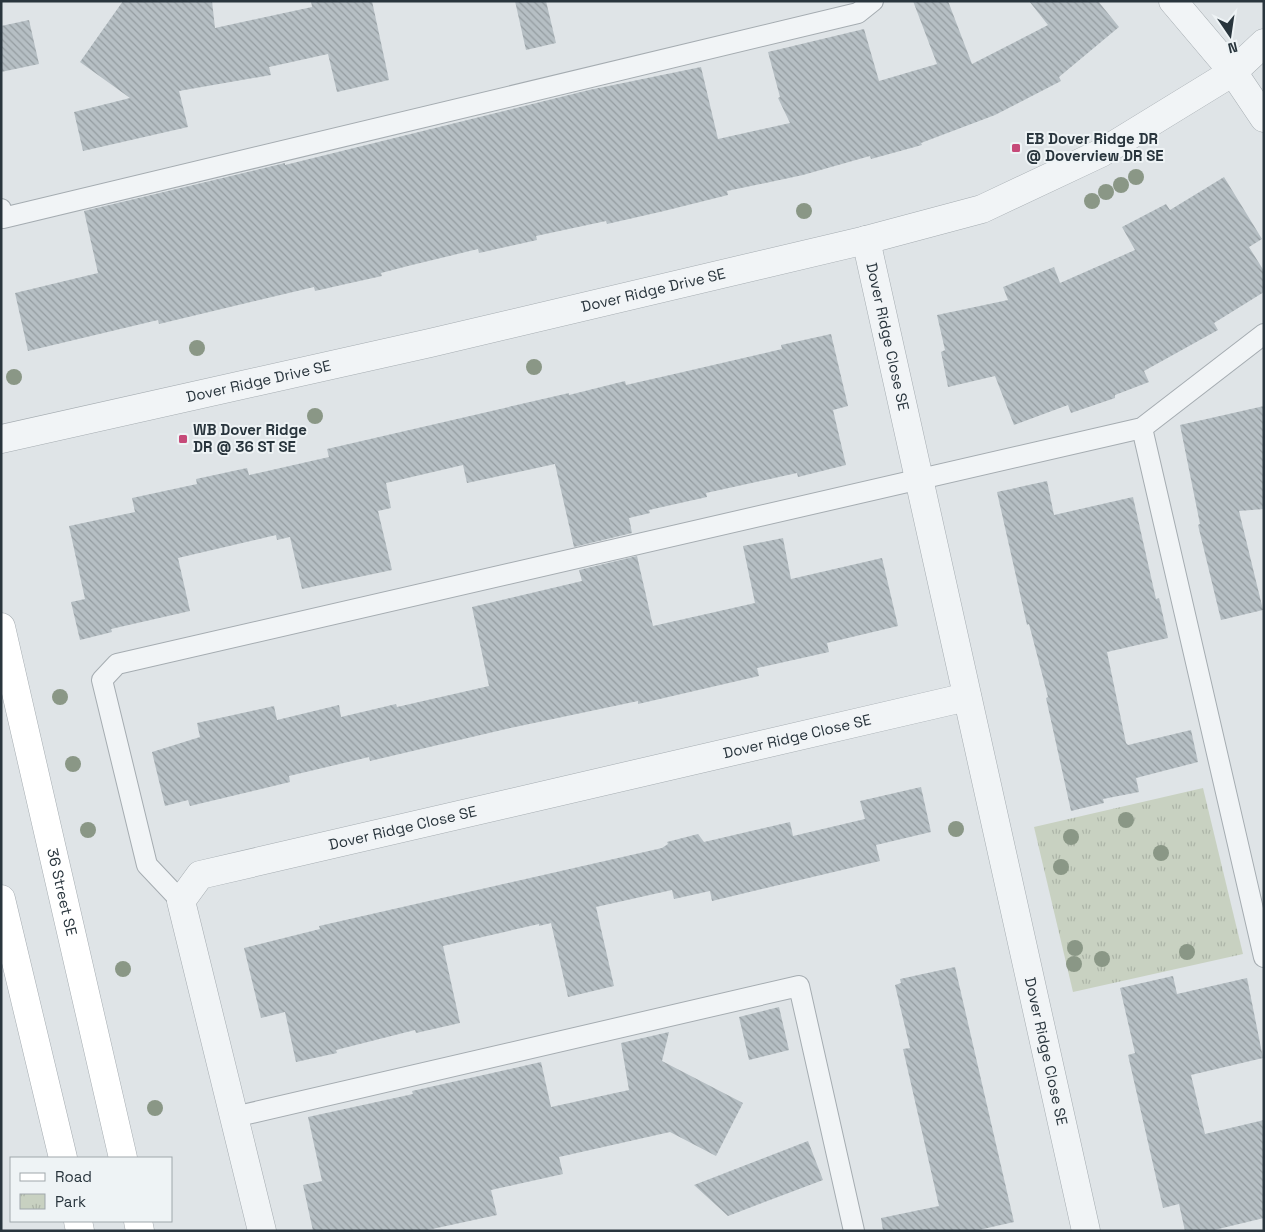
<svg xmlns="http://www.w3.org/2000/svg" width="1265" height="1232" font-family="'Space Grotesk',sans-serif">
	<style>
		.park { fill: url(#park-tufts) }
		.building { fill: url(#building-back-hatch) }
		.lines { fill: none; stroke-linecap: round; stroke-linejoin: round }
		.lane-casing { stroke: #a5acb1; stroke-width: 22 }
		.street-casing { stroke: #a5acb1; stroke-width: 29 }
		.secondary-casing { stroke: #a5acb1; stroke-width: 29 }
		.lane { stroke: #f1f4f6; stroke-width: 20 }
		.street { stroke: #f1f4f6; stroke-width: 28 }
		.secondary { stroke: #fff; stroke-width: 28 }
		.tree { fill: #8a9786 }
		.poi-dot { fill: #c64a79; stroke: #eef3f5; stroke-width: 2 }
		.labels { text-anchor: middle; stroke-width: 4; stroke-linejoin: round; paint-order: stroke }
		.poi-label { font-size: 15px; font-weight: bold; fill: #29353d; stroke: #eef3f5; text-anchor: start }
		.street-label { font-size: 15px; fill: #29353d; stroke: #eef3f5 }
	</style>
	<defs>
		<pattern id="park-tufts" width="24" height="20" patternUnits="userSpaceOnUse" patternTransform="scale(1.25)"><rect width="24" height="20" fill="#c8d1c1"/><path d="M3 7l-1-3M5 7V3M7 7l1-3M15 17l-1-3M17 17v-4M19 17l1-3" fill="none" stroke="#acb4a7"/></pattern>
		<pattern id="building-back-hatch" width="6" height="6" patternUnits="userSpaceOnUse" patternTransform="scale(1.25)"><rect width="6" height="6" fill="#b6bfc4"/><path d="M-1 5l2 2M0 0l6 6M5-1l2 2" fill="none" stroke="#949ca0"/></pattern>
	</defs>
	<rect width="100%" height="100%" fill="#dfe4e7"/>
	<path class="park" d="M 1203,788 L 1243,954 L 1073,992 L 1034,827 Z"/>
	<path class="building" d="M 123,1 L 212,1 L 215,28 L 312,7 L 311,1 L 372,1 L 389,80 L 337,92 L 328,54 L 269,67 L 271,75 L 179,91 L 188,127 L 83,151 L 74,112 L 130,98 L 80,62 Z
		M 515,1 L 546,1 L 556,43 L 526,50 Z
		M 913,1 L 948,1 L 972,64 L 1048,25 L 1029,1 L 1098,1 L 1119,27 L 1059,77 L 1061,81 L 995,115 L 921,143 L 922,145 L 871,159 L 870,156 L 803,175 L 727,191 L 728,195 L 664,211 L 607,224 L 606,221 L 536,236 L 537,240 L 479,253 L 478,249 L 408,266 L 381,273 L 382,276 L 346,284 L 315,291 L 314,287 L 159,324 L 158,320 L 28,351 L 15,293 L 98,273 L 84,211 L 285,163 L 285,165 L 589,90 L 701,67 L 718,139 L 790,123 L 778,98 L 780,97 L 768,52 L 864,29 L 879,81 L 937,64 Z
		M 29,20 L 39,64 L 1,72 L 1,26 Z
		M 1224,177 L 1262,239 L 1249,247 L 1264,271 L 1264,292 L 1214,323 L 1218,330 L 1144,371 L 1149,382 L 1115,395 L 1115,398 L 1071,413 L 1068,405 L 1014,425 L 995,376 L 948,387 L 941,352 L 945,350 L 937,315 L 1008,300 L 1003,287 L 1054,267 L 1060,283 L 1135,250 L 1122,227 L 1166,204 L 1170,210 Z
		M 831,334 L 848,406 L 833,410 L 846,465 L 798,477 L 797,473 L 706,493 L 707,497 L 649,510 L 650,513 L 629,518 L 632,533 L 574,547 L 555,464 L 467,483 L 463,465 L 386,483 L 391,508 L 378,511 L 392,570 L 302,589 L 290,537 L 277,540 L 276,535 L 178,558 L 190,611 L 111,629 L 112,632 L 80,640 L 71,602 L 85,599 L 69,526 L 135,512 L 132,498 L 197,484 L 196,479 L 247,468 L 249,475 L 329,457 L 327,449 L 569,393 L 569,395 L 625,381 L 626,385 L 683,372 L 782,349 L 781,345 Z
		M 1264,406 L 1264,509 L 1239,511 L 1263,610 L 1221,620 L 1198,525 L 1200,524 L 1180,425 Z
		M 1047,481 L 1054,515 L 1133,497 L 1156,599 L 1159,598 L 1168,638 L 1107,652 L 1126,743 L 1128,745 L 1191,730 L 1198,762 L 1136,778 L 1139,792 L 1103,799 L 1104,803 L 1071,811 L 1046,698 L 1048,697 L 1029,624 L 1027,625 L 997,492 Z
		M 783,538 L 791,579 L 882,558 L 898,626 L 827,643 L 829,652 L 757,668 L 759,676 L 638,704 L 638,701 L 506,729 L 370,761 L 369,757 L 289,776 L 290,782 L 190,806 L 188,800 L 165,806 L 152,752 L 200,737 L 197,723 L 274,706 L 277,720 L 339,705 L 341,717 L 396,704 L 397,707 L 489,686 L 472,607 L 582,581 L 579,570 L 637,556 L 653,626 L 755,603 L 743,546 Z
		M 921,787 L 931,832 L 876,845 L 880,861 L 712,901 L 710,891 L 674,899 L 672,890 L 596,907 L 614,986 L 568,997 L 551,923 L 539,926 L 539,924 L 443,946 L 460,1023 L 416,1033 L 415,1030 L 336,1050 L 337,1053 L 296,1062 L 285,1012 L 261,1018 L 244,948 L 320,929 L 319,926 L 662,848 L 668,844 L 667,842 L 698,834 L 704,842 L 790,822 L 793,836 L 865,819 L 860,801 Z
		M 955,967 L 1014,1222 L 974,1231 L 883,1231 L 881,1218 L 939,1206 L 903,1049 L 910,1048 L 895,985 L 901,983 L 900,979 Z
		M 1173,976 L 1177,994 L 1247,978 L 1263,1058 L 1191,1075 L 1205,1134 L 1264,1120 L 1264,1218 L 1210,1231 L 1185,1231 L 1179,1204 L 1163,1208 L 1128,1055 L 1135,1053 L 1120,988 Z
		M 779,1007 L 789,1050 L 749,1060 L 739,1017 Z
		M 669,1032 L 662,1061 L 743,1103 L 716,1156 L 670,1132 L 559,1157 L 563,1174 L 491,1190 L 497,1215 L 423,1231 L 313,1231 L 303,1185 L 322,1181 L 308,1117 L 413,1094 L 412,1091 L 541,1062 L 551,1107 L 629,1090 L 621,1043 Z
		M 808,1141 L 823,1180 L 728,1216 L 694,1185 Z"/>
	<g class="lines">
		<defs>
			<path id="lane" d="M 1,209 L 3,218 L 858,13 L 873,1
				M 1142,428 L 1264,957
				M 181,901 L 147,865 L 102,680 L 117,664 L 1142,428 L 1264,334
				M 234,1117 L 799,986 L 854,1231"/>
			<g id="street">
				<path d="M 1173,1 L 1233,72 L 1264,118"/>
				<path id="s1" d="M 866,240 L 1086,1231"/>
				<path id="s2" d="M 1,439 L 430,343 L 866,240 L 982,209 L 1101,153 L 1233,72 L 1264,43"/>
				<path id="s3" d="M 262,1231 L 181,901 L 200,875 L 967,697"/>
			</g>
			<g id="secondary">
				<path id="s4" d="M 1,627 L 123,1158"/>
				<path d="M 1,899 L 63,1158"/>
				<path d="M 78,1221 L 80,1231"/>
				<path d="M 138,1221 L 140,1231"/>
			</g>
		</defs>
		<use href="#lane" class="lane-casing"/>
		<use href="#street" class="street-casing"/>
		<use href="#secondary" class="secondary-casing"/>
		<use href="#lane" class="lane"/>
		<use href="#street" class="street"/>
		<use href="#secondary" class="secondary"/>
	</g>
	<g class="tree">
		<circle cx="1136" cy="177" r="8"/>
		<circle cx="1121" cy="185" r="8"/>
		<circle cx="1106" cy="192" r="8"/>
		<circle cx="1092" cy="201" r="8"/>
		<circle cx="804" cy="211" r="8"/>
		<circle cx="197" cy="348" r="8"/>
		<circle cx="534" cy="367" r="8"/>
		<circle cx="14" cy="377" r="8"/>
		<circle cx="315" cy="416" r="8"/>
		<circle cx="60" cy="697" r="8"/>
		<circle cx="73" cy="764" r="8"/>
		<circle cx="1126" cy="820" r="8"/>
		<circle cx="956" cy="829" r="8"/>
		<circle cx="88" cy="830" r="8"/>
		<circle cx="1071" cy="837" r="8"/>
		<circle cx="1161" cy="853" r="8"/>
		<circle cx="1061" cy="867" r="8"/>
		<circle cx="1075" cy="948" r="8"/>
		<circle cx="1187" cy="952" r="8"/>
		<circle cx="1102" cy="959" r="8"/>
		<circle cx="1074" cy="964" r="8"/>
		<circle cx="123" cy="969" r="8"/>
		<circle cx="155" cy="1108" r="8"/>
	</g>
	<g class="poi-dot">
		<rect x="1011" y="143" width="10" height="10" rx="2.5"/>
		<rect x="178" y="434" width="10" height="10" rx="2.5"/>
	</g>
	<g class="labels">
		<g class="poi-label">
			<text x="1026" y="144">EB Dover Ridge DR<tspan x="1026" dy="17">@ Doverview DR SE</tspan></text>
			<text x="193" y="435">WB Dover Ridge<tspan x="193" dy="17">DR @ 36 ST SE</tspan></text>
		</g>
		<g class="street-label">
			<text dy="5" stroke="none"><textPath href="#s2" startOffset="669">Dover Ridge Drive SE</textPath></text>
			<text dy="5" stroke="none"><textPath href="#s1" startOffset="99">Dover Ridge Close SE</textPath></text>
			<text dy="5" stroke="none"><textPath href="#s2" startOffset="264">Dover Ridge Drive SE</textPath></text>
			<text dy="5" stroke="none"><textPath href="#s3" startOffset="985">Dover Ridge Close SE</textPath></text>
			<text dy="5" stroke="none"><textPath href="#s3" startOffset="580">Dover Ridge Close SE</textPath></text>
			<text dy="5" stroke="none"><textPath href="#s4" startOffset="272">36 Street SE</textPath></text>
			<text dy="5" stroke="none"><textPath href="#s1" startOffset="831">Dover Ridge Close SE</textPath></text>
		</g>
	</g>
	<rect width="1265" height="1232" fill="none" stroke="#29353d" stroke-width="5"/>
	<rect x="10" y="1157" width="162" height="65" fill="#eef3f5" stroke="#9fa7ab"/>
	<rect x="20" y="1173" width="25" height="8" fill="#ffffff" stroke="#9fa7ab"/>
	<text x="55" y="1182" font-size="15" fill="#29353d">Road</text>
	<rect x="20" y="1194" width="25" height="15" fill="url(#park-tufts)" stroke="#9fa7ab"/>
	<text x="55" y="1207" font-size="15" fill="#29353d">Park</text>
	<g transform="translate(1230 35) rotate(167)" stroke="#eef3f5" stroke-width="4" paint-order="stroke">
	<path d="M0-4L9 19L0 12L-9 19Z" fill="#29353d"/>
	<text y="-8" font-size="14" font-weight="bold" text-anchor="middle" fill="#29353d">N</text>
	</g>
</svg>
